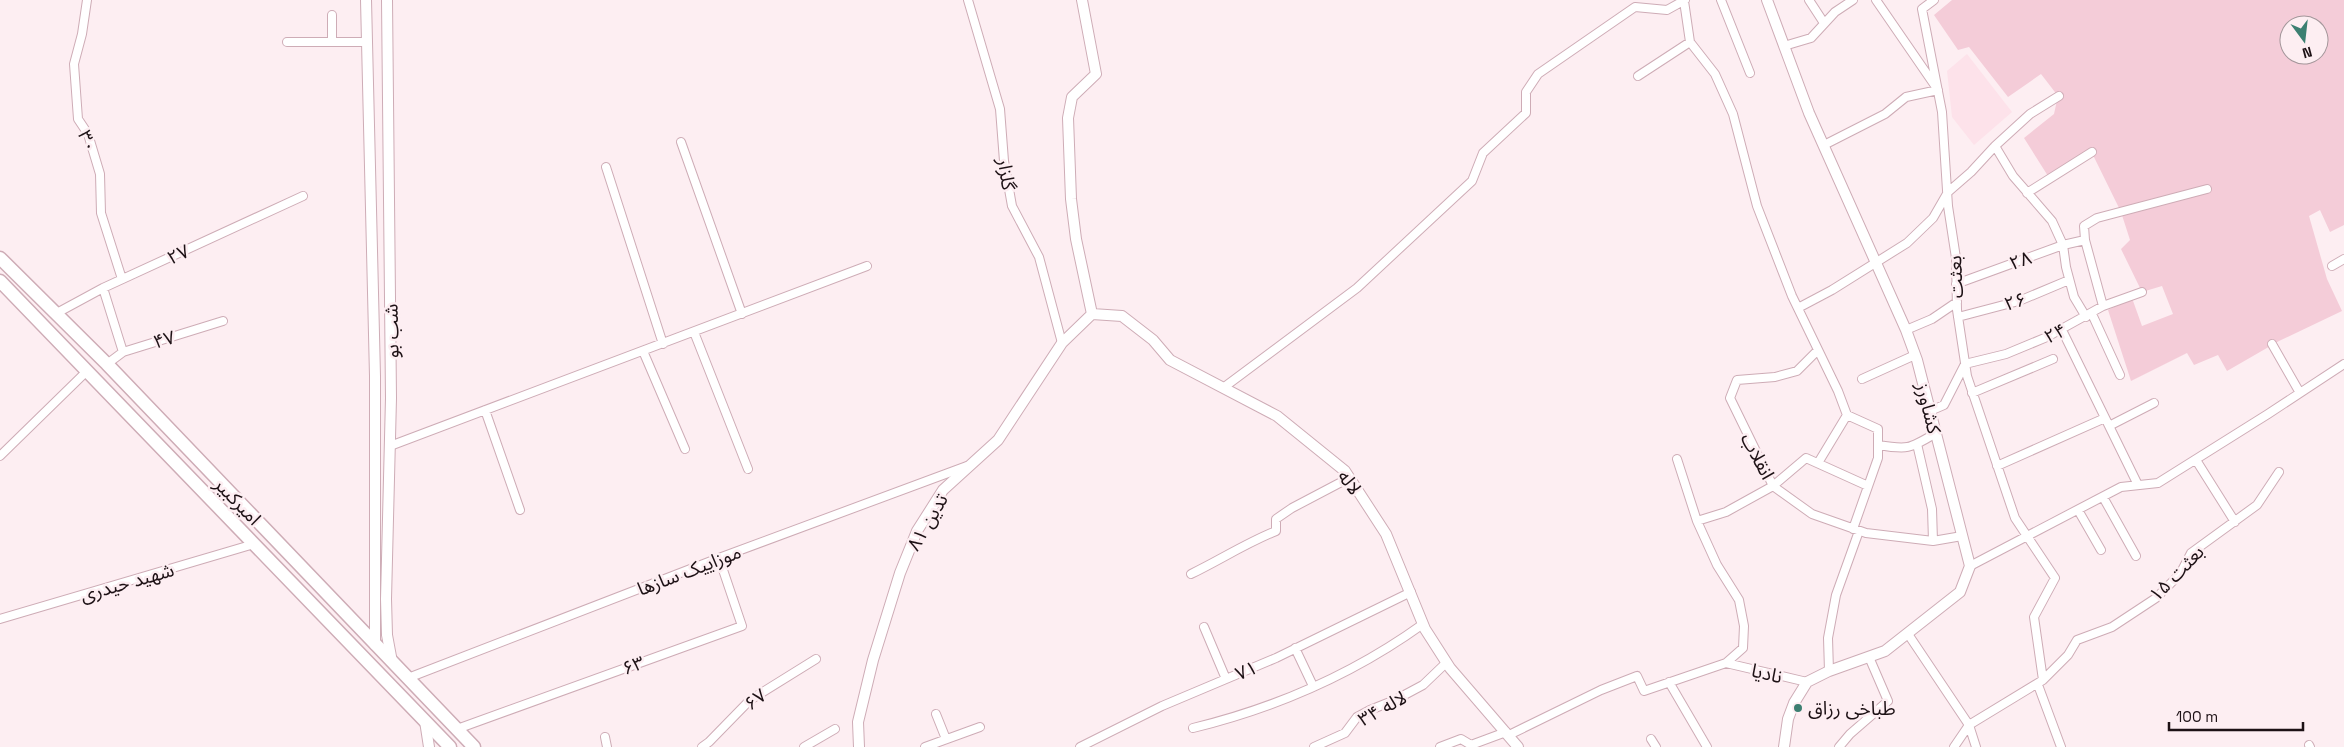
<svg xmlns="http://www.w3.org/2000/svg" width="2344" height="747" font-family="'Space Grotesk','Noto Sans Arabic',sans-serif">
	<style>
		.built { fill: #fde2ea }
		.green { fill: #f4ccd8; fill-rule: evenodd }
		.lines { fill: none; stroke-linecap: round; stroke-linejoin: round }
		.minor-casing { stroke: #ceacb6; stroke-width: 10 }
		.tertiary-casing { stroke: #ceacb6; stroke-width: 12 }
		.primary-casing { stroke: #ceacb6; stroke-width: 15 }
		.minor { stroke: #fff; stroke-width: 8 }
		.tertiary { stroke: #fff; stroke-width: 10 }
		.primary { stroke: #fff; stroke-width: 12 }
		.poi-dot { fill: #3c7f71; stroke: #fdeef2; stroke-width: 2 }
		.labels { text-anchor: middle; stroke-width: 5; stroke-linejoin: round; paint-order: stroke }
		.street-label { font-size: 19px; fill: #1d1115; stroke: #fdeef2 }
		.poi-label { font-size: 19px; fill: #1d1115; stroke: #fdeef2; text-anchor: start }
	</style>
	<rect width="100%" height="100%" fill="#fdeef2"/>
	<path class="built" d="M 1967,54 L 2012,112 L 1974,145 L 1952,117 L 1947,71 Z"/>
	<path class="green" d="M 1952,0 L 2344,0 L 2344,225 L 2330,232 L 2320,210 L 2309,216 L 2327,279 L 2342,311 L 2279,341 L 2227,371 L 2218,355 L 2194,365 L 2187,353 L 2131,381 L 2108,310 L 2132,298 L 2142,326 L 2173,314 L 2162,286 L 2142,292 L 2121,249 L 2130,240 L 2121,212 L 2092,153 L 2048,176 L 2024,138 L 2054,114 L 2058,96 L 2041,74 L 2008,97 L 1969,47 L 1958,50 L 1934,15 ZM 2289,25 L 2319,25 L 2319,55 L 2289,55 Z"/>
	<g class="lines">
		<defs>
			<path id="minor" d="M 87,0 L 82,34 L 74,64 L 78,119 L 88,134 L 100,174 L 101,213 L 122,279
				M 968,0 L 1000,109 L 1004,161 L 1012,206 L 1039,257 L 1062,343
				M 1721,0 L 1750,73
				M 1809,0 L 1824,23
				M 1934,0 L 1922,9 L 1942,112 L 1948,206 L 1956,258 L 1957,310 L 1967,376 L 2015,518 L 2055,578 L 2034,617 L 2043,680 L 1969,725 L 1954,747
				M 1684,1 L 1690,42 L 1715,74 L 1733,114 L 1757,206 L 1792,296 L 1838,391 L 1847,415 L 1878,429 L 1878,458 L 1853,529
				M 287,42 L 367,42
				M 332,42 L 332,15
				M 1784,46 L 1811,38 L 1835,12 L 1853,0
				M 1638,76 L 1690,42
				M 681,142 L 742,314
				M 1824,145 L 1885,114 L 1906,97 L 1938,90 L 1876,0
				M 1995,146 L 2013,176 L 2052,221 L 2063,245 L 2066,267 L 2074,297 L 2086,317
				M 606,167 L 663,344
				M 2027,193 L 2092,152
				M 2332,266 L 2344,259
				M 1956,284 L 2063,245 L 2085,240
				M 103,288 L 123,352
				M 2103,306 L 2085,240 L 2084,226 L 2097,218 L 2207,189
				M 1798,308 L 1832,290 L 1907,243 L 1933,218 L 1948,192 L 1971,172 L 1995,146 L 2030,114 L 2059,96
				M 55,314 L 103,288 L 303,196
				M 2092,314 L 2120,375
				M 1958,317 L 2019,301 L 2069,280
				M 1906,330 L 1932,319 L 1957,302
				M 2062,330 L 2138,485
				M 694,332 L 748,469
				M 2272,344 L 2300,393
				M 1818,350 L 1797,371 L 1775,377 L 1737,380 L 1730,398 L 1773,486 L 1812,514 L 1866,533 L 1933,541 L 1962,536
				M 643,351 L 685,449
				M 107,364 L 123,352 L 223,321
				M 1862,379 L 1915,355
				M 1223,388 L 1357,288 L 1472,181 L 1483,153 L 1526,113 L 1526,92 L 1538,74 L 1635,7 L 1667,10 L 1685,0
				M 1972,393 L 2053,359
				M 485,410 L 520,510
				M 1930,411 L 1944,405 L 1965,364 L 2006,354 L 2047,337 L 2103,306 L 2142,292
				M 2109,426 L 2154,403
				M 1917,444 L 1932,509 L 1933,541
				M 1878,445 C 1908,450 1909,449 1936,433
				M 390,446 L 867,266
				M 0,456 L 87,371
				M 2196,460 L 2235,522
				M 1818,463 L 1847,415
				M 1997,466 L 2105,418
				M 2103,497 L 2136,556
				M 2078,510 L 2101,550
				M 1697,521 L 1726,512 L 1773,486 L 1806,458 L 1868,486
				M 1970,566 L 2121,487 L 2158,483 L 2268,414 L 2344,364
				M 1191,574 C 1220,560 1246,543 1276,531 L 1276,519 L 1292,508 L 1349,478
				M 0,619 L 254,544
				M 1204,627 L 1226,679
				M 1908,634 L 1969,725 L 1976,747
				M 1295,648 L 1313,686
				M 1726,663 L 1807,682
				M 1829,671 L 1828,638 L 1836,595 L 1859,531
				M 408,678 L 719,558 L 967,466
				M 2043,680 L 2068,655 L 2077,640 L 2112,627 L 2156,598 L 2180,574 L 2191,553 L 2257,505 L 2279,472
				M 1669,682 L 1707,747
				M 2038,685 L 2061,747
				M 936,714 L 946,739
				M 1193,728 C 1275,708 1355,673 1423,624
				M 457,729 L 742,626 L 719,558
				M 1509,735 L 1601,690 L 1637,676 L 1644,691 L 1726,663 L 1743,648 L 1744,626 L 1739,600 L 1717,565 L 1697,521 L 1677,459
				M 605,737 L 607,747
				M 1651,739 L 1656,747
				M 2309,745 L 2310,747
				M 702,747 L 709,742 L 750,700 L 816,659
				M 804,747 L 835,729
				M 925,747 L 980,727
				M 1080,747 L 1162,706 L 1276,658 L 1411,592
				M 1314,747 L 1345,733 L 1357,717 L 1370,710 L 1395,700 L 1423,685 L 1446,663
				M 1440,747 L 1461,739 L 1471,745 L 1506,732
				M 1839,747 L 1850,734 L 1888,701 L 1869,657"/>
			<path id="tertiary" d="M 366,0 L 375,376 L 375,645
				M 387,0 L 391,398 L 386,599 L 387,635 L 392,662
				M 1082,0 L 1096,74 L 1072,97 L 1068,118 L 1071,199 L 1076,239 L 1092,314
				M 1767,0 L 1809,113 L 1906,330 L 1917,360 L 1970,566 L 1960,592 L 1885,651 L 1829,671 L 1807,682 L 1794,703 L 1788,719 L 1784,747
				M 1092,314 L 1122,316 L 1153,340 L 1170,360 L 1277,416 L 1345,471 L 1386,534 L 1425,629 L 1450,668 L 1518,747
				M 425,721 L 429,747
				M 859,747 L 858,722 L 873,660 L 900,573 L 917,531 L 943,490 L 998,440 L 1062,343 L 1092,314"/>
			<path id="primary" d="M 0,258 L 107,364 L 474,747
				M 0,281 L 450,747"/>
		</defs>
		<use href="#minor" class="minor-casing"/>
		<use href="#tertiary" class="tertiary-casing"/>
		<use href="#primary" class="primary-casing"/>
		<use href="#minor" class="minor"/>
		<use href="#tertiary" class="tertiary"/>
		<use href="#primary" class="primary"/>
	</g>
	<circle class="poi-dot" cx="1798" cy="708" r="5"/>
	<g class="labels">
		<g class="street-label">
			<text transform="translate(88 141) rotate(68)" y="7">۳۰</text>
			<text transform="translate(1007 174) rotate(81)" y="7">گلزار</text>
			<text transform="translate(178 254) rotate(-25)" y="7">۲۷</text>
			<text transform="translate(2020 260) rotate(-20)" y="7">۲۸</text>
			<text transform="translate(1955 277) rotate(-93)" y="7">بعثت</text>
			<text transform="translate(2015 301) rotate(-18)" y="7">۲۶</text>
			<text transform="translate(391 331) rotate(-91)" y="7">شب بو</text>
			<text transform="translate(2055 333) rotate(-25)" y="7">۲۴</text>
			<text transform="translate(164 339) rotate(-17)" y="7">۴۷</text>
			<text transform="translate(1929 408) rotate(76)" y="7">کشاورز</text>
			<text transform="translate(1758 456) rotate(62)" y="7">انقلاب</text>
			<text transform="translate(1350 482) rotate(53)" y="7">لاله</text>
			<text transform="translate(238 501) rotate(46)" y="7">امیرکبیر</text>
			<text transform="translate(927 522) rotate(-60)" y="7">تدین ۸۱</text>
			<text transform="translate(689 570) rotate(-21)" y="7">موزاییک سازها</text>
			<text transform="translate(2176 573) rotate(-46)" y="7">بعثت ۱۵</text>
			<text transform="translate(127 582) rotate(-16)" y="7">شهيد حیدری</text>
			<text transform="translate(633 665) rotate(-20)" y="7">۶۳</text>
			<text transform="translate(1246 670) rotate(-23)" y="7">۷۱</text>
			<text transform="translate(1767 673) rotate(13)" y="7">نادیا</text>
			<text transform="translate(755 699) rotate(-37)" y="7">۶۷</text>
			<text transform="translate(1382 708) rotate(-29)" y="7">لاله ۳۴</text>
		</g>
		<g class="poi-label">
			<text x="1808" y="715">طباخی رزاق</text>
		</g>
	</g>
	<g transform="translate(2304 40) rotate(165)"><circle r="24" fill="#fdeef2" stroke="#a3969a"/>
	<path d="M0-4L9 19L0 12L-9 19Z" fill="#3c7f71"/>
	<text y="-8" font-size="14" font-weight="bold" text-anchor="middle" fill="#1d1115">N</text>
	</g>
	<path d="M2169 722v8h134v-8" fill="none" stroke="#1d1115" stroke-width="2.5"/>
	<text x="2176" y="722" font-size="15" fill="#1d1115" stroke="#fdeef2" stroke-width="4" paint-order="stroke">100 m</text>
</svg>
